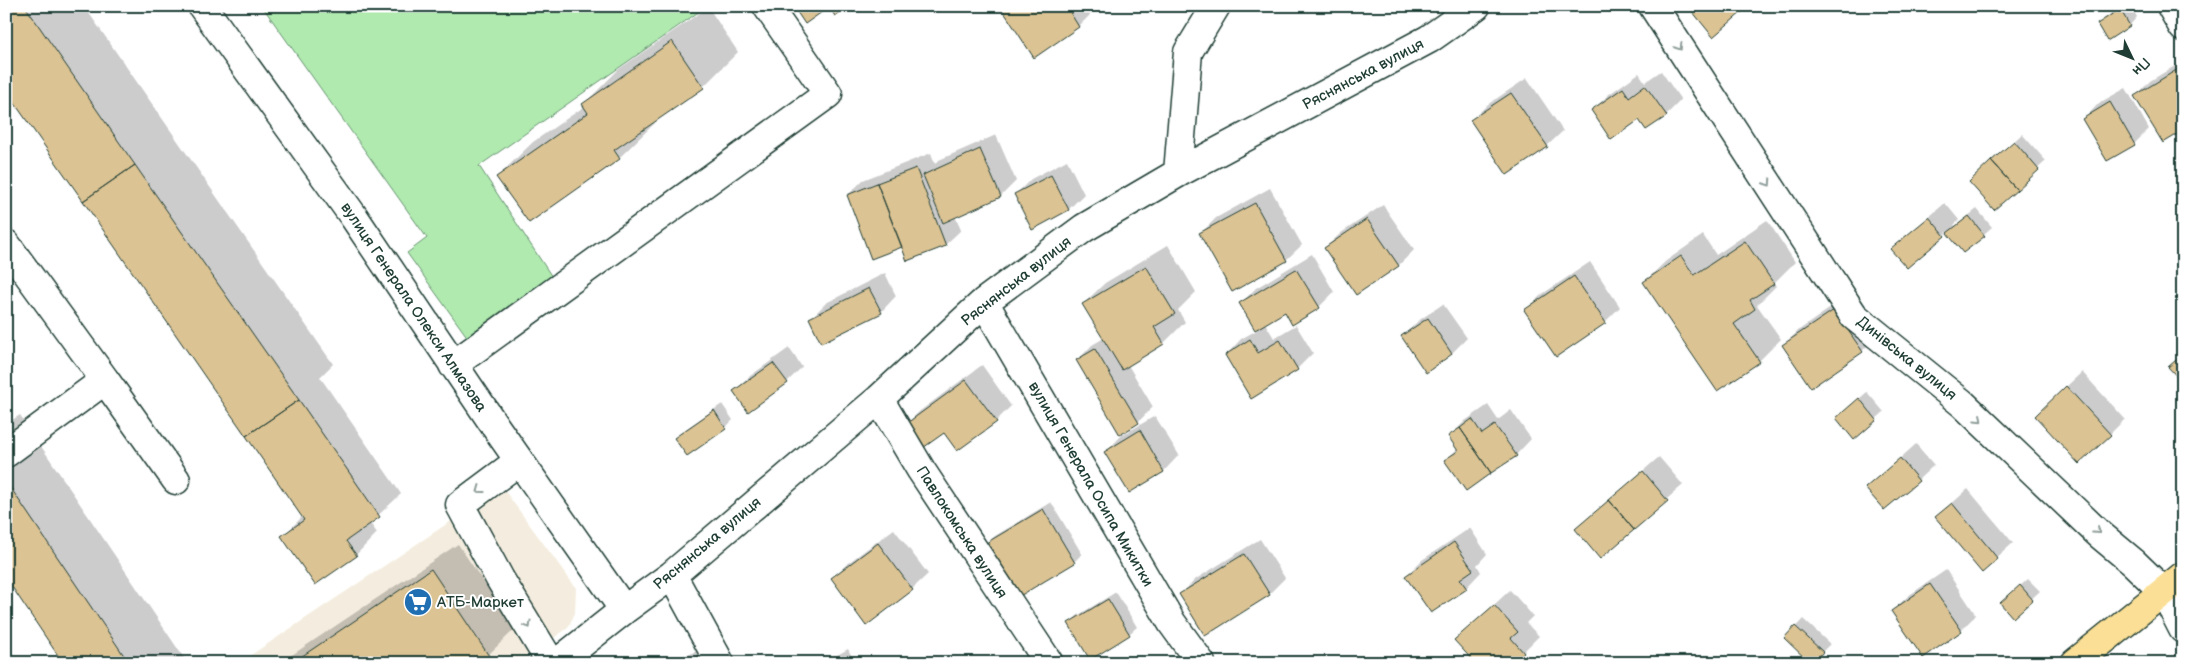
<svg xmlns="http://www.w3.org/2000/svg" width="2189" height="669" font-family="'Balsamiq Sans',sans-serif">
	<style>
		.built { fill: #f4eddf }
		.green { fill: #b0eaaf; stroke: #689472 }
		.shadow { fill: #0003 }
		.building { fill: #dcc393; stroke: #1f3d34 }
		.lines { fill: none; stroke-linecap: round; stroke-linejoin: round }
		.minor-casing { stroke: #1f3d34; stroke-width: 31 }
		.major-casing { stroke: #1f3d34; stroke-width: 31 }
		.minor { stroke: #fff; stroke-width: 28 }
		.major { stroke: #fbdf96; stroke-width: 28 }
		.oneway { stroke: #8f9e9a }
		.labels { text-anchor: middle; stroke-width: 4; stroke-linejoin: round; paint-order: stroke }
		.street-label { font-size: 15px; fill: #1f3d34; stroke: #fff }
		.poi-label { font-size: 15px; fill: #1f3d34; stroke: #fff; text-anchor: start }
	</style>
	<rect width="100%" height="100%" fill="#fff"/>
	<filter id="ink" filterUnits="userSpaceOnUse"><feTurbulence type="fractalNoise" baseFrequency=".02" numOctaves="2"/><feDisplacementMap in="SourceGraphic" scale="10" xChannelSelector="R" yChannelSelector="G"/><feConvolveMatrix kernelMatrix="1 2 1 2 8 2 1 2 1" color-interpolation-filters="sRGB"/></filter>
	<g filter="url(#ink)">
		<path class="built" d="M 502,487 L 576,588 L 575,613 L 568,628 L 518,663 L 239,663 Z"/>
		<path class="green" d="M 262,6 L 707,6 L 479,166 L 552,277 L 468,338 L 407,253 L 427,238 Z"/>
		<path class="shadow" d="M 6,6 L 84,6 L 333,364 L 320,377 L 401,494 L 370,523 L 377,533 L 356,555 L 283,536 L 303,516 Z
			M 1001,6 L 1099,6 L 1079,26 L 1034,56 Z
			M 2123,6 L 2131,6 L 2137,17 L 2130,25 L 2107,39 L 2098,25 L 2106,17 Z
			M 708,7 L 738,52 L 703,87 L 653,121 L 655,123 L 619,158 L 529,221 L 497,177 L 533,142 L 585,106 L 584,104 L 619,69 Z
			M 2183,61 L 2183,130 L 2135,97 L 2150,81 Z
			M 1661,71 L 1681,100 L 1666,115 L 1640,119 L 1593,110 L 1608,95 L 1639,73 L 1645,82 Z
			M 1527,78 L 1563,131 L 1547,146 L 1471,121 L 1487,105 Z
			M 2126,88 L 2149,129 L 2134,144 L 2084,119 L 2099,103 Z
			M 2022,134 L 2046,161 L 1994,208 L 1978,174 Z
			M 996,135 L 1016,181 L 1001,196 L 955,216 L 961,230 L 945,245 L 902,245 L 848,195 L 863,180 L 931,153 L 935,164 L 939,160 Z
			M 1067,160 L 1084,194 L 1069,209 L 1032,228 L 1015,195 L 1031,179 Z
			M 1270,188 L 1302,245 L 1286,260 L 1201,233 L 1216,218 Z
			M 1945,203 L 1959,220 L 1954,225 L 1955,226 L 1977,209 L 1992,227 L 1963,252 L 1947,232 L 1944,235 L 1892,249 Z
			M 1383,205 L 1414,250 L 1399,265 L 1356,294 L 1325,248 L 1341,233 Z
			M 1767,220 L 1795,262 L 1774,283 L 1776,286 L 1757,305 L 1781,339 L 1759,361 L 1644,282 L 1666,261 L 1703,235 L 1716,255 Z
			M 1168,245 L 1196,292 L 1178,310 L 1185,322 L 1164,343 L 1128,365 L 1153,407 L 1138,422 L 1077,361 L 1092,345 L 1104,338 L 1083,304 L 1105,283 Z
			M 1312,254 L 1334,292 L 1319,307 L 1285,311 L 1265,323 L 1274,338 L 1296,325 L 1313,353 L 1297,369 L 1251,397 L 1226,355 L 1241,339 L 1257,330 L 1240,304 L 1256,288 Z
			M 1590,262 L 1620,307 L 1605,322 L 1526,310 L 1541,295 Z
			M 885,273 L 896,296 L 881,312 L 810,319 L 826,303 Z
			M 1849,295 L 1877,336 L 1862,351 L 1784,345 L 1799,330 Z
			M 1443,304 L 1467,338 L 1452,353 L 1403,336 L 1418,321 Z
			M 789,348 L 802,367 L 787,382 L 735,391 L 750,376 Z
			M 982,365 L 1011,406 L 996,421 L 944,431 L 904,426 L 920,411 Z
			M 2082,372 L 2125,419 L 2110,434 L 2052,400 Z
			M 1867,392 L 1884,412 L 1876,419 L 1845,411 Z
			M 722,404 L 733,420 L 725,428 L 687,454 L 676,438 L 684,430 Z
			M 1488,405 L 1498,420 L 1511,410 L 1531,439 L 1516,455 L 1446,460 L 1458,448 L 1450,436 L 1465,421 Z
			M 20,415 L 184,658 L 179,663 L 65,663 L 6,576 L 6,424 Z
			M 1155,416 L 1179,455 L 1164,471 L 1130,492 L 1106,452 L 1121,436 Z
			M 1916,444 L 1934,465 L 1918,480 L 1867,488 Z
			M 1659,457 L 1683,485 L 1600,557 L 1576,529 Z
			M 1968,489 L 2013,543 L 1982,571 L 1937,517 Z
			M 1051,502 L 1082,554 L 1074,562 L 987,543 L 995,536 Z
			M 1470,528 L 1487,554 L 1477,565 L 1481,572 L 1466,588 L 1406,576 L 1422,560 Z
			M 894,529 L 928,574 L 912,589 L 832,578 L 848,563 Z
			M 1260,539 L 1285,578 L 1269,594 L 1206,634 L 1181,594 L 1196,579 Z
			M 458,544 L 515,629 L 488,655 L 477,663 L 280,663 Z
			M 1946,570 L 1976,615 L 1961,630 L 1892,611 L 1908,596 Z
			M 2028,579 L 2040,591 L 2013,616 L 2009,596 Z
			M 1510,590 L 1533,616 L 1526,623 L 1539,636 L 1523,652 L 1511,663 L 1456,640 Z
			M 1116,592 L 1137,627 L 1129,634 L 1070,623 L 1077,616 Z
			M 1803,619 L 1830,644 L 1812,662 L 1786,637 Z
			M 717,640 L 729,663 L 673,663 Z
			M 848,649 L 855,663 L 823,663 Z"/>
		<path class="building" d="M 6,6 L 25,6 L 135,165 L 83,201 L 6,91 Z
			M 793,6 L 849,6 L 835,16 L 829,7 L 805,24 Z
			M 1000,6 L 1082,6 L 1071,14 L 1079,27 L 1034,58 Z
			M 1688,6 L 1749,6 L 1713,37 Z
			M 2120,9 L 2130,26 L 2107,41 L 2097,24 Z
			M 672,41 L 704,88 L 614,150 L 620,159 L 529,223 L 496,177 L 588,113 L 582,104 Z
			M 2183,66 L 2183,131 L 2163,143 L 2134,96 Z
			M 1645,85 L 1667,116 L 1646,130 L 1639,120 L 1611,140 L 1591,110 L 1623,88 L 1629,97 Z
			M 1511,93 L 1548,147 L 1507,175 L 1470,120 Z
			M 2110,102 L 2135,145 L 2107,161 L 2082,119 Z
			M 2014,141 L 2039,170 L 2017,190 L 1991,161 Z
			M 980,149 L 1001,197 L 943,223 L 923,175 Z
			M 1991,161 L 2017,190 L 1994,210 L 1969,182 Z
			M 135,165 L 299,400 L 246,436 L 83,201 Z
			M 916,168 L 946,246 L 907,261 L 877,183 Z
			M 1051,175 L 1069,210 L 1032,230 L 1014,194 Z
			M 877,183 L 902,247 L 871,259 L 847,195 Z
			M 1255,203 L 1287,261 L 1232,292 L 1199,233 Z
			M 1969,216 L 1985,236 L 1963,253 L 1947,233 Z
			M 1929,217 L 1945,236 L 1907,268 L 1890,249 Z
			M 1367,219 L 1399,266 L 1356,295 L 1324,248 Z
			M 1745,241 L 1774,284 L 1750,300 L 1755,309 L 1734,324 L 1760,362 L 1717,391 L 1643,282 L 1681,256 L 1694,275 Z
			M 1146,266 L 1175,314 L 1154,327 L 1164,344 L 1122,370 L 1082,304 Z
			M 1296,269 L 1320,308 L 1292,325 L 1285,312 L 1255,330 L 1239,303 Z
			M 1574,276 L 1606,323 L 1556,357 L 1524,310 Z
			M 869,288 L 882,313 L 821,343 L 809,318 Z
			M 1834,310 L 1863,352 L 1811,388 L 1782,345 Z
			M 1428,318 L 1452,354 L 1426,373 L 1401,336 Z
			M 1250,339 L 1258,353 L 1280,340 L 1298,370 L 1251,399 L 1225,355 Z
			M 1095,349 L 1139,423 L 1120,435 L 1076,360 Z
			M 2183,354 L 2183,383 L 2168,367 Z
			M 773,363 L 788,383 L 748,412 L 733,391 Z
			M 966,380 L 997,422 L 957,451 L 944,433 L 920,450 L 903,426 Z
			M 2066,386 L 2111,435 L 2079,464 L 2035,416 Z
			M 1859,398 L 1877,420 L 1854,440 L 1836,418 Z
			M 299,400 L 380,517 L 346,541 L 357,556 L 315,585 L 281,536 L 304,520 L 246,436 Z
			M 714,410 L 726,429 L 687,456 L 674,438 Z
			M 1472,419 L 1482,434 L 1495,425 L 1517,456 L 1491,473 L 1460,428 Z
			M 1460,428 L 1491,473 L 1466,491 L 1444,460 L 1458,451 L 1448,436 Z
			M 1140,430 L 1164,472 L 1129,493 L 1104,452 Z
			M 1900,458 L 1919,481 L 1884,510 L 1865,488 Z
			M 1643,471 L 1668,501 L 1634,530 L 1609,500 Z
			M 6,481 L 129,663 L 63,663 L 6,578 Z
			M 1609,500 L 1634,530 L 1600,559 L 1575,529 Z
			M 1952,503 L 1998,559 L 1982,573 L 1935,517 Z
			M 1043,509 L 1075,563 L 1018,597 L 986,543 Z
			M 1454,542 L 1473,570 L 1460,579 L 1467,589 L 1431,613 L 1405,576 Z
			M 878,543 L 913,590 L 866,626 L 831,578 Z
			M 1244,554 L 1270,595 L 1205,636 L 1179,594 Z
			M 431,569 L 489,656 L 480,663 L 292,663 Z
			M 1930,584 L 1962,631 L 1923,658 L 1891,611 Z
			M 2020,585 L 2033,600 L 2013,618 L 2000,603 Z
			M 1108,599 L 1130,635 L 1090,660 L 1068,623 Z
			M 1494,605 L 1518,632 L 1511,638 L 1524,653 L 1513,663 L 1475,663 L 1454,640 Z
			M 1795,626 L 1823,652 L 1813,663 L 1810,663 L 1784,638 Z
			M 702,654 L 706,663 L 685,663 Z"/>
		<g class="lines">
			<defs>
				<path id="minor" d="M 202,6 L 354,217 L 497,429 L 624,610
					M 1653,6 L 1854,316 L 1963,404 L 2098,533 L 2134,563 L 2164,592 L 2183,629
					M 2171,6 L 2183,27
					M 1178,173 L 1188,52 L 1216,6
					M 6,244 L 105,380 L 6,453
					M 984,302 L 1172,623 L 1201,663
					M 453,365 L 828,94 L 767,6
					M 105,380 L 176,480
					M 879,399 L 921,470 L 1049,663
					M 519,461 L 460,505 L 500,579 L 551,663
					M 672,575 L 720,663
					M 557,663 L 624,610 L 672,575 L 879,399 L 984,302 L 1084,228 L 1178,173 L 1429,39 L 1476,6"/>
				<path id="major" d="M 2075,663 L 2183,576"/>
			</defs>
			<use href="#minor" class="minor-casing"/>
			<use href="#major" class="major-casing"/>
			<use href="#minor" class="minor"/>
			<use href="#major" class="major"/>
		</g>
		<defs><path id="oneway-chevron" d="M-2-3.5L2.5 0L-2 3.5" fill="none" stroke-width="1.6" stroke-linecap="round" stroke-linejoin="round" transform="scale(1.25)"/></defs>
		<g class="oneway">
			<use href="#oneway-chevron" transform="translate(1679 47) rotate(57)"/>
			<use href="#oneway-chevron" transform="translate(1768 183) rotate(57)"/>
			<use href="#oneway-chevron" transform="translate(1979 419) rotate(43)"/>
			<use href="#oneway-chevron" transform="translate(480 490) rotate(144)"/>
			<use href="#oneway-chevron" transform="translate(2097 531) rotate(42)"/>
			<use href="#oneway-chevron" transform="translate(528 625) rotate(59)"/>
		</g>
	</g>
	<defs>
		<symbol id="supermarket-disc" viewBox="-11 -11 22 22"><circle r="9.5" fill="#1f6fb2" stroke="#fff"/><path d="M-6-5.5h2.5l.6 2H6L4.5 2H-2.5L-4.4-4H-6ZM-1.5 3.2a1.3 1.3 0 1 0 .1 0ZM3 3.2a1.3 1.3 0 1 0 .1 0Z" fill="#fff"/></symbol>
	</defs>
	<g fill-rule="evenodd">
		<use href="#supermarket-disc" x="402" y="586" width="32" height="32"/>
	</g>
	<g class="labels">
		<g class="street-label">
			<text transform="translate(1363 74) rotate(-28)" y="5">Ряснянська вулиця</text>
			<text transform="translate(1016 281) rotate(-38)" y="5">Ряснянська вулиця</text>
			<text transform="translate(414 307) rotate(56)" y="5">вулиця Генерала Олекси Алмазова</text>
			<text transform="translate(1907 358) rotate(39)" y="5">Динівська вулиця</text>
			<text transform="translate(1091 484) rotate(60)" y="5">вулиця Генерала Осипа Микитки</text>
			<text transform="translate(962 532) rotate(57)" y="5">Павлокомська вулиця</text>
			<text transform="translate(707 543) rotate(-40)" y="5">Ряснянська вулиця</text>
		</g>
		<g class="poi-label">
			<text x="437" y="607">АТБ-Маркет</text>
		</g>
	</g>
	<rect width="2189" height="669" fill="none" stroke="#fff" stroke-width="25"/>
	<rect x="12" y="12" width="2164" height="644" fill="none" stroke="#1f3d34" stroke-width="2" filter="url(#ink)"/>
	<g transform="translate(2132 58) rotate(133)" stroke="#ffffff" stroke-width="4" paint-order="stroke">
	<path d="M0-4L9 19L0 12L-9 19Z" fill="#1f3d34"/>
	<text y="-8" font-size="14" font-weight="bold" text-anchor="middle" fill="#1f3d34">Пн</text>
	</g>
</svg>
